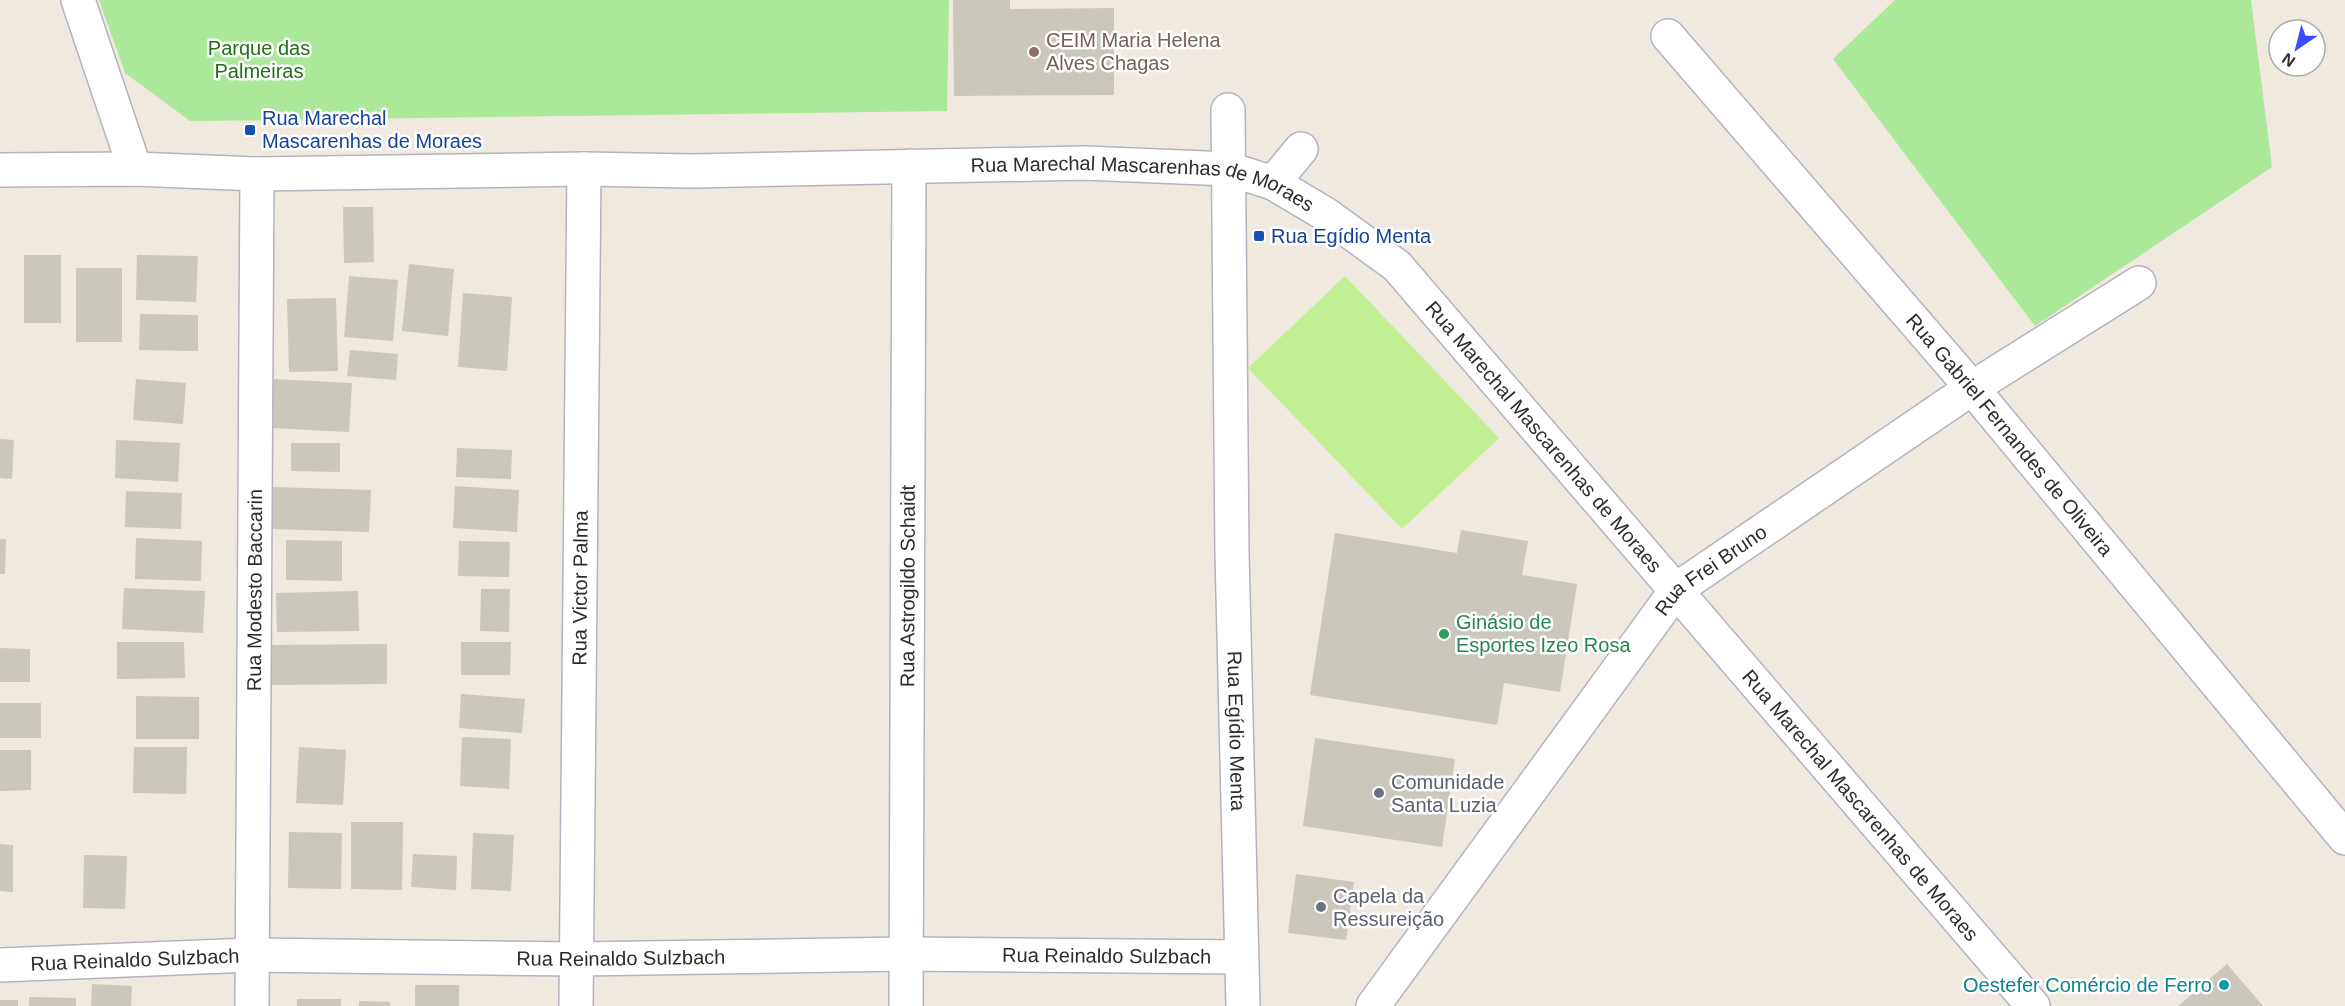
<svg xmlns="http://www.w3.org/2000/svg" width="2345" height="1006" font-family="Arial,sans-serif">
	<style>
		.green { fill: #ace899 }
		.pitch { fill: #c0ef94 }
		.building { fill: #cbc7bd }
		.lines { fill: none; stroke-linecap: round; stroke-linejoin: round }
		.minor-casing { stroke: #b3b3c1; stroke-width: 36 }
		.minor { stroke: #fff; stroke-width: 33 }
		.education-dot { fill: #8d6e63; stroke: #fff; stroke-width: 2 }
		.transit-dot { fill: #1a4fb4; stroke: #fff; stroke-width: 2 }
		.leisure-dot { fill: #2e9e5b; stroke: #fff; stroke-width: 2 }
		.worship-dot { fill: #6b7280; stroke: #fff; stroke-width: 2 }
		.culture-dot { fill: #0f9aa8; stroke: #fff; stroke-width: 2 }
		.labels { text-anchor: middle; stroke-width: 5; stroke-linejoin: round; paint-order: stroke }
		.education-label { font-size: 20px; fill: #785e54; stroke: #fff; text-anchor: start }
		.park-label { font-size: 20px; fill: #217017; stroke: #fff }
		.transit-label { font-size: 20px; fill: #164399; stroke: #fff; text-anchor: start }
		.street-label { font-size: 20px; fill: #2d2d2d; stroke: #fff }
		.leisure-label { font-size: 20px; fill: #27864d; stroke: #fff; text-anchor: start }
		.worship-label { font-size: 20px; fill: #5b616d; stroke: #fff; text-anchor: start }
		.culture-label { font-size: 20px; fill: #0d838f; stroke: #fff; text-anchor: end }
	</style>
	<rect width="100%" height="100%" fill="#efe9df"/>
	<path class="green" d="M 99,0 L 949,0 L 947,111 L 190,121 L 125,73 Z
		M 1895,0 L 2251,0 L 2272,167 L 2035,326 L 1833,59 Z"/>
	<path class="pitch" d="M 1345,276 L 1499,438 L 1402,529 L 1248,368 Z"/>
	<path class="building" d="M 953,0 L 1010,0 L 1010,9 L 1114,8 L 1114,95 L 954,96 Z
		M 343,207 L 373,207 L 374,262 L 344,263 Z
		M 24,255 L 61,255 L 61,323 L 24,323 Z
		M 137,255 L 198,256 L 196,302 L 136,300 Z
		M 409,264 L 454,269 L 448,336 L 402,331 Z
		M 76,268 L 122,268 L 122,342 L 76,342 Z
		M 349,276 L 398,280 L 393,341 L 344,337 Z
		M 463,293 L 512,297 L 507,371 L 458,367 Z
		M 336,298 L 338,371 L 289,372 L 287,299 Z
		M 140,314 L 198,315 L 198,351 L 139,350 Z
		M 350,350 L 398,354 L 396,380 L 347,376 Z
		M 136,379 L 186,383 L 183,424 L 133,420 Z
		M 273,379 L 352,383 L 349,432 L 271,428 Z
		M 0,439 L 14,440 L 12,479 L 0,478 Z
		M 116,440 L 180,443 L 178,482 L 115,478 Z
		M 291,443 L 340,443 L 340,472 L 291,471 Z
		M 457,448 L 512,450 L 511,479 L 456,477 Z
		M 455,486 L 519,490 L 517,532 L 453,528 Z
		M 273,487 L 371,490 L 369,532 L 271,529 Z
		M 126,491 L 182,493 L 181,529 L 125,527 Z
		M 1461,530 L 1528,541 L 1522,575 L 1577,584 L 1560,692 L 1504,683 L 1497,725 L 1310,695 L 1335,533 L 1457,553 Z
		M 136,538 L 202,541 L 201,581 L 135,579 Z
		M 0,539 L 6,539 L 5,574 L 0,574 Z
		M 286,540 L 342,541 L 342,581 L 286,580 Z
		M 459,541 L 510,542 L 509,577 L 458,576 Z
		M 124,588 L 205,591 L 203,633 L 122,629 Z
		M 481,589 L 510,589 L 509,632 L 480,631 Z
		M 358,591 L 359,631 L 277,632 L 276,593 Z
		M 117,642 L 184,642 L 185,678 L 117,679 Z
		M 461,642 L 511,642 L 510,675 L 461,675 Z
		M 387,644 L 387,684 L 272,685 L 271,645 Z
		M 0,648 L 30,649 L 30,682 L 0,682 Z
		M 461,694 L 525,699 L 522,733 L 459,728 Z
		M 136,696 L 199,697 L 199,739 L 136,739 Z
		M 0,703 L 41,703 L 41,738 L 0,738 Z
		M 462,737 L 511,739 L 509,789 L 460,786 Z
		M 1315,738 L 1455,759 L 1442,847 L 1303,826 Z
		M 134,747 L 187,747 L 186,794 L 133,793 Z
		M 299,747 L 346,750 L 343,805 L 296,803 Z
		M 0,750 L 31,750 L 31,790 L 0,791 Z
		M 351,822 L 403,822 L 402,890 L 351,889 Z
		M 289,832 L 342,833 L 341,889 L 288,888 Z
		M 473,833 L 514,835 L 511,891 L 471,889 Z
		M 0,844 L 13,845 L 13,892 L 0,891 Z
		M 413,854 L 457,856 L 456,890 L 411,887 Z
		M 84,855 L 127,856 L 125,909 L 83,908 Z
		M 1296,874 L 1354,882 L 1346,940 L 1288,933 Z
		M 2227,964 L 2263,1006 L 2178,1006 Z
		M 92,984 L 132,986 L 131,1006 L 91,1006 Z
		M 415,985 L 459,985 L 459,1006 L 415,1006 Z
		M 29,997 L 76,998 L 76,1006 L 29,1006 Z
		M 297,999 L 341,999 L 341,1006 L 297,1006 Z
		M 0,1000 L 18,1000 L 18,1006 L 0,1006 Z
		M 359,1001 L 390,1002 L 390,1006 L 359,1006 Z"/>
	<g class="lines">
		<defs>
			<g id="minor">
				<path d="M 78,0 L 135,169"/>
				<path id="s1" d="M 1668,36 L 1972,388 L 2345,838"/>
				<path id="s2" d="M 1228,110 L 1232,553 L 1243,1006"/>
				<path id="s3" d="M 0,170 L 135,169 L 257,174 L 584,169 L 693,171 L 1085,163 L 1229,169 L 1273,183 L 1327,215 L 1397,266 L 2033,1006"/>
				<path d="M 1273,183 L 1301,149"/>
				<path id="s4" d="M 0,965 L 251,955 L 576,959 L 904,954 L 1241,957"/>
				<path id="s5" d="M 252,1006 L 257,174"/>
				<path id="s6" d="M 576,1006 L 584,169"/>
				<path id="s7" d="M 906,1006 L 909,166"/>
				<path id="s8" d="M 1373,1006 L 1677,589 L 1972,388 L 2139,283"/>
			</g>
		</defs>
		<use href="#minor" class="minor-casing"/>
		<use href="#minor" class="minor"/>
	</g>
	<circle class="education-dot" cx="1034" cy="52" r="6"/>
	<g class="transit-dot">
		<rect x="244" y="124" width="12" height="12" rx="3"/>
		<rect x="1253" y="230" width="12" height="12" rx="3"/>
	</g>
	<circle class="leisure-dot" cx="1444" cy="634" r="6"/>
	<g class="worship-dot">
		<circle cx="1379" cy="793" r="6"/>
		<circle cx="1321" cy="907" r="6"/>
	</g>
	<circle class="culture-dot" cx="2224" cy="985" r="6"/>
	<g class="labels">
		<g class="education-label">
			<text x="1046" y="47">CEIM Maria Helena<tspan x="1046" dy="23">Alves Chagas</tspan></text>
		</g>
		<g class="park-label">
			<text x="259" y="55">Parque das<tspan x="259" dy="23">Palmeiras</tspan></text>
		</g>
		<g class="transit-label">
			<text x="262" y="125">Rua Marechal<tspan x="262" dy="23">Mascarenhas de Moraes</tspan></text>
			<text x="1271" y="243">Rua Egídio Menta</text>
		</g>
		<g class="street-label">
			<text dy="7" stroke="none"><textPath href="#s3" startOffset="1146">Rua Marechal Mascarenhas de Moraes</textPath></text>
			<text dy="7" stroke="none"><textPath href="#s1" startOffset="525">Rua Gabriel Fernandes de Oliveira</textPath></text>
			<text dy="7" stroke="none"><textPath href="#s3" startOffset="1650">Rua Marechal Mascarenhas de Moraes</textPath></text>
			<text dy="7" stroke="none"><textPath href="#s8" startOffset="554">Rua Frei Bruno</textPath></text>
			<text dy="7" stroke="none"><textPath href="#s7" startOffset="420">Rua Astrogildo Schaidt</textPath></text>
			<text dy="7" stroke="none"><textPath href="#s6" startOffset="418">Rua Victor Palma</textPath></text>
			<text dy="7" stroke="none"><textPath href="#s5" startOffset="416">Rua Modesto Baccarin</textPath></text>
			<text dy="7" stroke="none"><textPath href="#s2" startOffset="621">Rua Egídio Menta</textPath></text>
			<text dy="7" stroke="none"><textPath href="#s3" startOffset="2136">Rua Marechal Mascarenhas de Moraes</textPath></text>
			<text dy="7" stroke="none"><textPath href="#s4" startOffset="1107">Rua Reinaldo Sulzbach</textPath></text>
			<text dy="7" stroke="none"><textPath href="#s4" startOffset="621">Rua Reinaldo Sulzbach</textPath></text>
			<text dy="7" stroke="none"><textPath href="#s4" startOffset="135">Rua Reinaldo Sulzbach</textPath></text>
		</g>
		<g class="leisure-label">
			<text x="1456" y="629">Ginásio de<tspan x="1456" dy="23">Esportes Izeo Rosa</tspan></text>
		</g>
		<g class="worship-label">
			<text x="1391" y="789">Comunidade<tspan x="1391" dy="23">Santa Luzia</tspan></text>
			<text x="1333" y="903">Capela da<tspan x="1333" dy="23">Ressureição</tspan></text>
		</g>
		<g class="culture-label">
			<text x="2212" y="992">Oestefer Comércio de Ferro</text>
		</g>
	</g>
	<g transform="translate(2297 48) rotate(215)"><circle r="28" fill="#ffffff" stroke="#ababab" stroke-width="1.5"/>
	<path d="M0-4.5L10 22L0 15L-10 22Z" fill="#3b4dff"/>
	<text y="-9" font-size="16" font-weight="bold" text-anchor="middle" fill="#2d2d2d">N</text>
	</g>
</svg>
